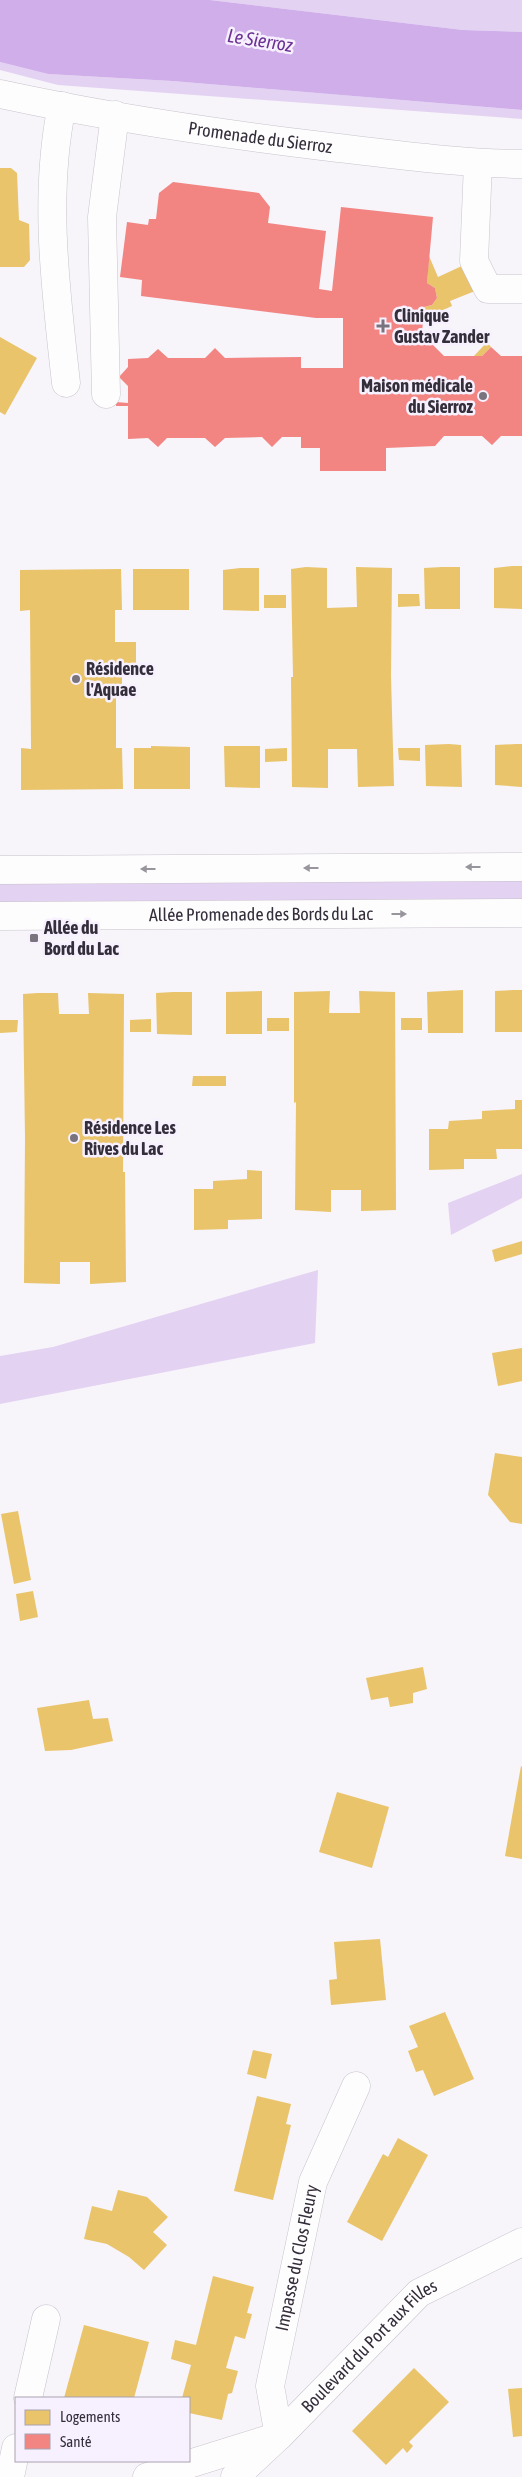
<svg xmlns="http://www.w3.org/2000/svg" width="522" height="2477" font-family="'Asap Condensed',sans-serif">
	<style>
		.green { fill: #e3d2f2 }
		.water { fill: #cfaeea }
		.homes { fill: #e9c46a }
		.health { fill: #f28482 }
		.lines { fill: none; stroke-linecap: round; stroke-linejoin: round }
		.minor-casing { stroke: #c8c3cc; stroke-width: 29 }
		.minor { stroke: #fefdfe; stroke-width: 28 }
		.oneway { fill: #99959c }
		.poi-dot { fill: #78737d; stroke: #f7f0fe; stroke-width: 2 }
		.labels { text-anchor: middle; stroke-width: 5; stroke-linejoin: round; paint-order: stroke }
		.street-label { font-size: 18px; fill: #342d3a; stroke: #f7f0fe }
		.poi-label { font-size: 18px; font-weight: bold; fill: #342d3a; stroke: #f7f0fe; text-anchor: start }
		.water-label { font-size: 19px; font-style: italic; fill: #6c3293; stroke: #f7f0fe }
	</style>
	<rect width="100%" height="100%" fill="#f7f4fa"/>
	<path class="green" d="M 210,0 L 522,0 L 522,32 L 463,30 Z
		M 0,62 L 48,74 L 172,81 L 522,110 L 522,119 L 58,85 L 0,70 Z
		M 522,878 L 522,906 L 0,910 L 0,883 Z
		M 522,1174 L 522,1198 L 451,1235 L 448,1203 Z
		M 318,1270 L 315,1343 L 0,1404 L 0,1356 L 53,1347 Z"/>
	<path class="water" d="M 0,0 L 210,0 L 463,30 L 522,32 L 522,110 L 172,81 L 48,74 L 0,62 Z"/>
	<path class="homes" d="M 0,168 L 11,168 L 17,173 L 19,220 L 29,224 L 30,260 L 24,267 L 0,267 Z
		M 429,256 L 438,277 L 464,265 L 475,291 L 450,301 L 452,306 L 423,319 L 424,307 L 432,305 L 437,298 L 435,288 L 427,283 Z
		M 0,337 L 37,358 L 5,415 L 0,412 Z
		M 487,342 L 491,347 L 482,356 L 474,356 Z
		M 512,566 L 522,566 L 522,609 L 494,608 L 494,568 Z
		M 306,567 L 327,568 L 327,608 L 357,607 L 356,567 L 392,568 L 391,676 L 394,786 L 358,787 L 357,749 L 328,749 L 328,788 L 292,787 L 291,677 L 293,677 L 291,569 Z
		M 442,567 L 460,567 L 460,609 L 425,609 L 424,568 Z
		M 240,568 L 259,568 L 259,611 L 223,610 L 223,570 Z
		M 121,569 L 122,610 L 115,610 L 115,642 L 136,642 L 136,663 L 122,663 L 122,695 L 116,695 L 116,748 L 122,748 L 123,789 L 21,790 L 21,748 L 31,749 L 30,610 L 20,611 L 20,570 Z
		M 133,569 L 189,569 L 189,610 L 133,610 Z
		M 398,594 L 419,594 L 420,606 L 398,607 Z
		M 264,595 L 286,595 L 286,608 L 264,608 Z
		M 449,744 L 461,745 L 462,787 L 426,786 L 425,745 Z
		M 516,744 L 522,744 L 522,787 L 495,785 L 495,745 Z
		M 151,746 L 190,747 L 190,789 L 134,789 L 134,748 L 151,748 Z
		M 224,746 L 260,746 L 260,788 L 225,787 Z
		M 287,748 L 287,761 L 265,762 L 265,749 Z
		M 398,748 L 420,748 L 420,761 L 399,760 Z
		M 463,990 L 463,1033 L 428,1033 L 427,992 Z
		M 513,990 L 522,990 L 522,1032 L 495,1032 L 495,991 Z
		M 262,991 L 262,1034 L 226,1034 L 226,992 Z
		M 330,991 L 329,1013 L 360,1013 L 359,991 L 395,992 L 396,1210 L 361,1211 L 361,1190 L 331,1190 L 331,1212 L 295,1210 L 296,1102 L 294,1103 L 294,992 Z
		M 173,992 L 192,992 L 192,1035 L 157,1034 L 156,993 Z
		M 38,993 L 58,993 L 59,1014 L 89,1014 L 88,993 L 124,994 L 123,1172 L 125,1172 L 126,1282 L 90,1284 L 90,1262 L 60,1262 L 60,1284 L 24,1283 L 25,1137 L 23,994 Z
		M 267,1018 L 289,1018 L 289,1031 L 267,1031 Z
		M 401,1018 L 422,1018 L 422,1030 L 401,1030 Z
		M 151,1019 L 151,1032 L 130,1032 L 130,1020 Z
		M 0,1020 L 18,1020 L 17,1032 L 0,1033 Z
		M 193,1076 L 226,1076 L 226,1086 L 192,1086 Z
		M 515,1100 L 522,1100 L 522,1149 L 496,1149 L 497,1159 L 464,1159 L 464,1169 L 429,1170 L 429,1129 L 448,1129 L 449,1121 L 482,1119 L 482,1111 L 515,1109 Z
		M 247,1170 L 262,1171 L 262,1219 L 228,1220 L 228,1229 L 194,1230 L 194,1189 L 213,1189 L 213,1181 L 247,1179 Z
		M 522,1241 L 522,1254 L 495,1262 L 492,1250 Z
		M 522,1348 L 522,1381 L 498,1386 L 492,1353 Z
		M 495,1453 L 522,1457 L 522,1524 L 510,1522 L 488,1495 Z
		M 18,1511 L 31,1580 L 14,1584 L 1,1514 Z
		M 33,1591 L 38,1617 L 20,1621 L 16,1594 Z
		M 423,1667 L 427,1689 L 413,1693 L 413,1703 L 390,1707 L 388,1697 L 371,1700 L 366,1678 Z
		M 89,1700 L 93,1719 L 108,1718 L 113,1741 L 71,1750 L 45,1751 L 37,1708 Z
		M 521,1766 L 522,1767 L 522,1859 L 505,1856 Z
		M 337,1792 L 389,1807 L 372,1868 L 319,1852 Z
		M 380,1939 L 386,2000 L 331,2005 L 329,1980 L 337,1979 L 334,1942 Z
		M 445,2012 L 474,2079 L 434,2096 L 423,2070 L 416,2072 L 408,2051 L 418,2047 L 409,2026 Z
		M 253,2050 L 272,2054 L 266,2079 L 247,2074 Z
		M 257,2096 L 291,2104 L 286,2124 L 291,2125 L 273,2200 L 234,2191 Z
		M 398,2138 L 428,2155 L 382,2241 L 347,2222 L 383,2154 L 388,2157 Z
		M 118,2190 L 147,2197 L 168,2217 L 153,2232 L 167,2245 L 144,2270 L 129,2257 L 107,2244 L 84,2239 L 92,2206 L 112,2211 Z
		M 213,2276 L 254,2287 L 247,2313 L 252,2314 L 245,2339 L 235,2336 L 226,2368 L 238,2371 L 232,2393 L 228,2394 L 222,2420 L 189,2413 L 189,2398 L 182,2398 L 191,2365 L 171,2359 L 175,2340 L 196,2345 Z
		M 84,2325 L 149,2342 L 134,2398 L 64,2398 Z
		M 414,2368 L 449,2402 L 409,2442 L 413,2446 L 407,2453 L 403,2448 L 386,2465 L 352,2431 Z
		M 522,2388 L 522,2436 L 513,2437 L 508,2389 Z"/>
	<path class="health" d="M 173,182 L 259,193 L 270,207 L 268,223 L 326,231 L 319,289 L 332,291 L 341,207 L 433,217 L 427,283 L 435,288 L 437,298 L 432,305 L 424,307 L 422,334 L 444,356 L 482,356 L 491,347 L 501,356 L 522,356 L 522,436 L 501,436 L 492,445 L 482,436 L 444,436 L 435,446 L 386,448 L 386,471 L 320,471 L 320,448 L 301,448 L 301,437 L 282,437 L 272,447 L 262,437 L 225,438 L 215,447 L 205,438 L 167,438 L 158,447 L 148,438 L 128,439 L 128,406 L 116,406 L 116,402 L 128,403 L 128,386 L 119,377 L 128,367 L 128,359 L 148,358 L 158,349 L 168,358 L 205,358 L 215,348 L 225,358 L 301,357 L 301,368 L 343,368 L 343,318 L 316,318 L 141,296 L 142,280 L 120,277 L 127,222 L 148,225 L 149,219 L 156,219 L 159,193 Z"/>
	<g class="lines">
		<defs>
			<g id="minor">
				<path id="s1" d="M 0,94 C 106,117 214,133 322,146 C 389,154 455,163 522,164"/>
				<path d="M 62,106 C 43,196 56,292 66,383"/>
				<path d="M 478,163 L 474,261 L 488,289 L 522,289"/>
				<path d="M 106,394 L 102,217 L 115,115"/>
				<path d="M 0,870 L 522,867"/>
				<path id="s2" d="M 0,916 L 522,913"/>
				<path d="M 28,2398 L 46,2319"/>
				<path d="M 10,2477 L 16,2448"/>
				<path id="s3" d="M 147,2477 L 279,2436 L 270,2386 L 313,2182 L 356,2086"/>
				<path id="s4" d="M 235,2477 L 279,2436 L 419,2293 L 522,2242"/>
			</g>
		</defs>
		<use href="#minor" class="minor-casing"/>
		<use href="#minor" class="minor"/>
	</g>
	<defs><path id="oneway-solid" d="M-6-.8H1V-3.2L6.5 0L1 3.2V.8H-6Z" transform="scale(1.25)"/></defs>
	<g class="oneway">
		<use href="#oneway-solid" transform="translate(473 867) rotate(180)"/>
		<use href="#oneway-solid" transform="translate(311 868) rotate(180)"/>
		<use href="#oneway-solid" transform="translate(148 869) rotate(180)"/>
		<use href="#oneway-solid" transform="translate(399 914)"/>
	</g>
	<g class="poi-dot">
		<path d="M380.5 318.5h5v5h5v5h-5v5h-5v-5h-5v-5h5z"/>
		<circle cx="483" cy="396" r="5"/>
		<circle cx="76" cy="679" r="5"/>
		<rect x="29" y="933" width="10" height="10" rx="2.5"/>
		<circle cx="74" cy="1138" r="5"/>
	</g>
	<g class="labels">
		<g class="street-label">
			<text dy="6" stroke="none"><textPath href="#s1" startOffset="264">Promenade du Sierroz</textPath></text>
			<text dy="6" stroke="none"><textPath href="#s2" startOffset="261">Allée Promenade des Bords du Lac</textPath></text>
			<text dy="6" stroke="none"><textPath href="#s3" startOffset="320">Impasse du Clos Fleury</textPath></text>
			<text dy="6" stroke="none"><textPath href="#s4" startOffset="188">Boulevard du Port aux Filles</textPath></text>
		</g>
		<g class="poi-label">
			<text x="394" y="322">Clinique<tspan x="394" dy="21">Gustav Zander</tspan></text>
			<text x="473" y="392" text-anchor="end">Maison médicale<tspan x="473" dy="21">du Sierroz</tspan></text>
			<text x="86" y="675">Résidence<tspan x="86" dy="21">l'Aquae</tspan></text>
			<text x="44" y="934">Allée du<tspan x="44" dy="21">Bord du Lac</tspan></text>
			<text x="84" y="1134">Résidence Les<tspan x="84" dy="21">Rives du Lac</tspan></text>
		</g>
		<g class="water-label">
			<text transform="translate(260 40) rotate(9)" y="7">Le Sierroz</text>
		</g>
	</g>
	<rect x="15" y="2397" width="175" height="65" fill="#f7f0fe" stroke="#a9a2b0"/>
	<rect x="25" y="2410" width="25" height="15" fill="#e9c46a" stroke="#a9a2b0"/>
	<text x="60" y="2422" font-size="15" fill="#342d3a">Logements</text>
	<rect x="25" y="2434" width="25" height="15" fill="#f28482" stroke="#a9a2b0"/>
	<text x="60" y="2447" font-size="15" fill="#342d3a">Santé</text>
</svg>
